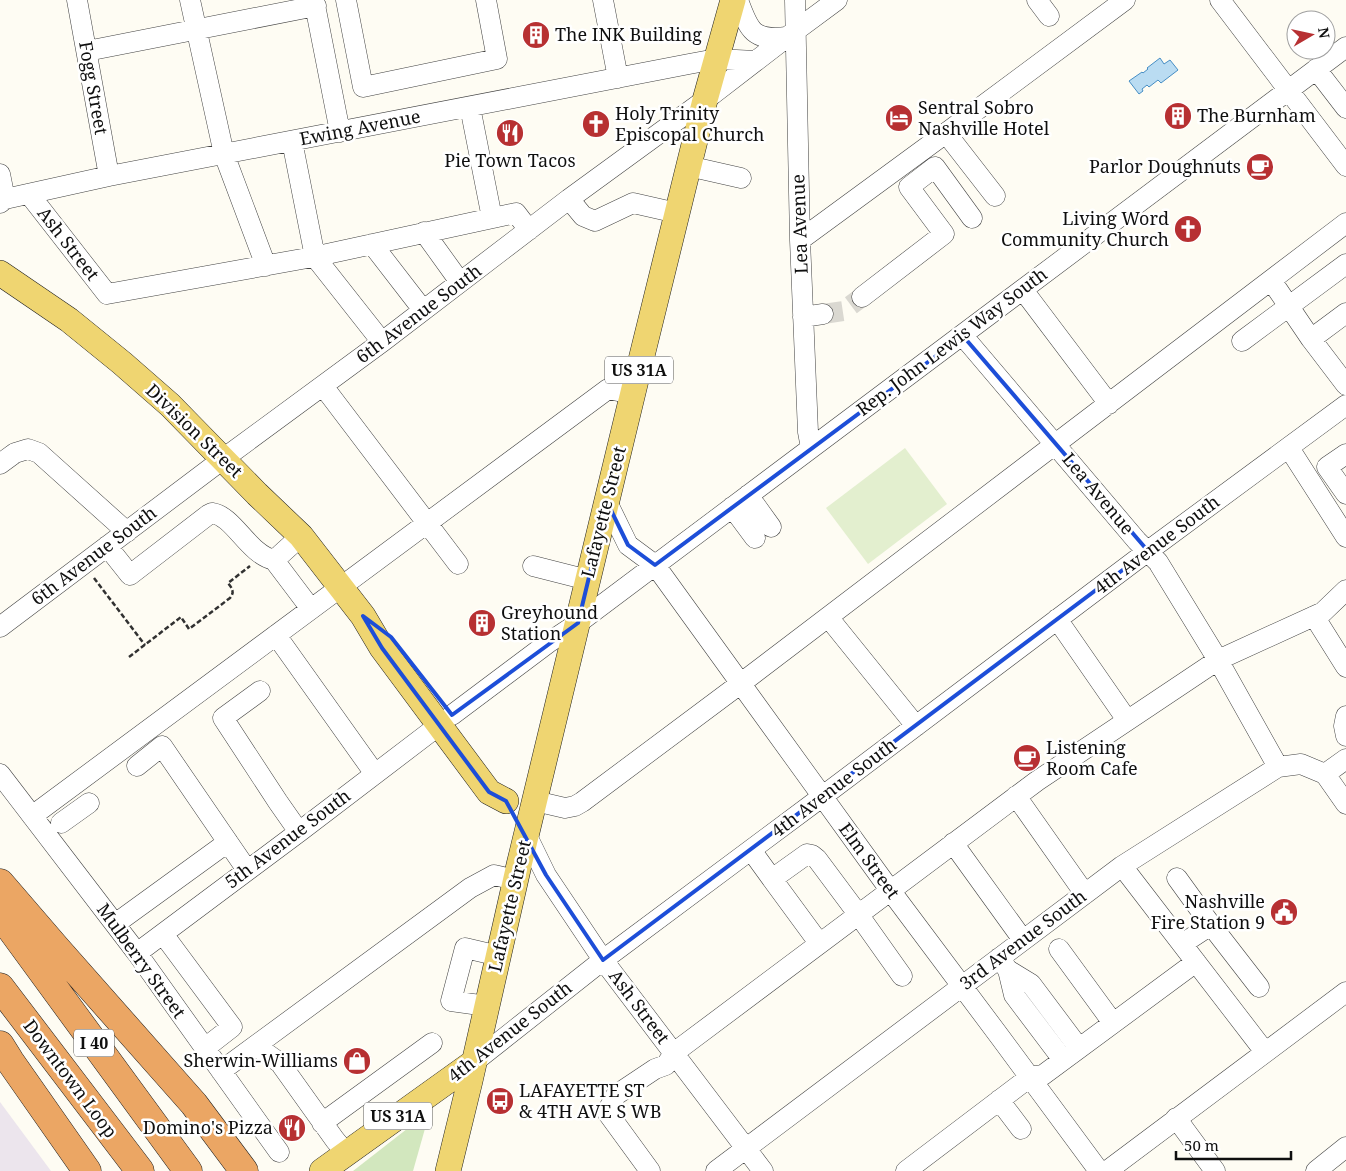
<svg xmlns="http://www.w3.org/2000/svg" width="1346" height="1171" font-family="'Noto Serif',serif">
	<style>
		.industrial { fill: #ece5ed }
		.green { fill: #d2e7be }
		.pitch { fill: #e3efcf }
		.water { fill: #badcf2; stroke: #468ec5 }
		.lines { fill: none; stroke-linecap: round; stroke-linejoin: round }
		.minor-tunnel { stroke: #dad8d1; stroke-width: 20; stroke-dasharray: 20 10; stroke-linecap: butt }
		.minor-casing { stroke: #424242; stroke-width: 21 }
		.major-casing { stroke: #202020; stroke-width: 26 }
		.highway-casing { stroke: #202020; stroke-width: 29 }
		.path { stroke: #313131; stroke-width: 2.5; stroke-dasharray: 5 2.5; stroke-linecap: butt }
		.minor { stroke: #fff; stroke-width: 20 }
		.major { stroke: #efd571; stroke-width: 25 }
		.highway { stroke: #eba664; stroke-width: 28 }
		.marked { fill: none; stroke: #1d4ed8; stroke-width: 4; stroke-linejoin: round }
		.labels { text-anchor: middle; stroke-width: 5; stroke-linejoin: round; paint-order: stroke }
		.shield { fill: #fff; stroke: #575757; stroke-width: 1 }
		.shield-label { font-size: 16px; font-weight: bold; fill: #0f0f0f }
		.poi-label { font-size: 18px; fill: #0f0f0f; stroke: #fff; text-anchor: start }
		.street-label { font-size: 18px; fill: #0f0f0f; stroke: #fff }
	</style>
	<rect width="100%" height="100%" fill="#fefcf3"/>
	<path class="industrial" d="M 0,1102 L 51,1171 L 0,1171 Z"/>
	<path class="green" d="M 430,1111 L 413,1171 L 353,1171 Z"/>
	<path class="pitch" d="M 905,448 L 947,504 L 868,564 L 826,508 Z"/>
	<path class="water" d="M 1160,58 L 1164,64 L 1170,60 L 1178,70 L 1161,83 L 1158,80 L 1149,87 L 1147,85 L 1142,89 L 1143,91 L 1139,94 L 1129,81 L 1142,72 L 1143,73 L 1148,69 L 1147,68 Z"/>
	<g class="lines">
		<path class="minor-tunnel" d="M 823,314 L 843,311 L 862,297"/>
		<defs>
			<path id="minor" d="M 77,0 L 109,176
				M 190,0 L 224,154 L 266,266
				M 314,0 L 340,132
				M 346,0 L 363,87 L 497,59 L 486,0
				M 603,0 L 618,78
				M 738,0 C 749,30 752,41 787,37
				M 795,0 L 800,240 L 808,432 L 811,448
				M 1037,0 L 1049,16
				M 1220,0 L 1346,166
				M 87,51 L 316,6
				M 1316,69 L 1346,108
				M 470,107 L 492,218
				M 946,133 L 995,196
				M 292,141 L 315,257 L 382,342
				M 688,166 L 741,178
				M 0,174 L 5,199
				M 29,194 L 107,294 L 313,257 L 516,213 L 529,230
				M 569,199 L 583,216 L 595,221 L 633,203 L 677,213
				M 0,203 L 5,199 L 109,176 L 689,64 L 716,59 L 756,61
				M 424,232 L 460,282
				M 800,240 L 946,133 L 1125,0
				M 372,244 L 423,310
				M 1271,280 L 1311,339 L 1346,385
				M 1023,290 L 1109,404
				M 862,297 L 944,234 L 909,187 L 935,167 L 972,218
				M 803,317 L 823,314
				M 963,336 L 1137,541 L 1158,562 L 1218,660 L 1278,767
				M 1311,339 L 1346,313
				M 1242,341 L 1346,264
				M 323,386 L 458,564
				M 1289,448 L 1346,537
				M 1346,454 L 1327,467 L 1346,494
				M 0,464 L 15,453 L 28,449 L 39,453 L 127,532
				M 748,495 L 771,527
				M 607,502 L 628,545 L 655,565 L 890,890 L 1000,1037 L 1099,1171
				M 732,507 L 755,538
				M 107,546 L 130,575 L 208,515 L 212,513 C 234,516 248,554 274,560 L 280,555 L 301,536
				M 274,560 L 311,609
				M 533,566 L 588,580
				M 1314,616 L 1346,667
				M 828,617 L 916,726
				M 1057,619 L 1127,720
				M 0,627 L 223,459 L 382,342 L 569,199 L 713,94 L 787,37 L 837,0
				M 276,635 L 375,774
				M 260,691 L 223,718 L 278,802 L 299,832
				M 452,715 L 548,643 L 578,623 L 1346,47
				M 1346,716 L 1344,726 L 1346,736
				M 137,766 L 162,746 L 247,870
				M 0,774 L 137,953 L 279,1152
				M 1325,774 L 1346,804
				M 1016,796 L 1085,894
				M 535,801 L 565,808 L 575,806 L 582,802 L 740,684 L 1346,223
				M 32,816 L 608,389 L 633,394
				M 61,823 L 89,803
				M 527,836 L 546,875 L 603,960 L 763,1171
				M 953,843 L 1023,940
				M 751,850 L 772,879
				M 1122,866 L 1265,1052
				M 1177,878 L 1211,925
				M 115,924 L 228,842
				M 163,934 L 232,1027 L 205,1048
				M 819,943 L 772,879 L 807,854 L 812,855 L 817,859 L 858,914 L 902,976
				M 1182,944 L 1211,925 L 1259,987
				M 1059,949 L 1113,1023
				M 137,953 L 299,832 L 438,726
				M 999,958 L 1008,970 L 1031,984 L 1079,1048
				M 1008,970 L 1014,995 L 1063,1060
				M 487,1006 L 451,1001 L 465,948 L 499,956
				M 256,1046 L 280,1063 L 335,1140 L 346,1153
				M 474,1062 L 603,960 L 811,805 L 1148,551 L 1346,405
				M 221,1071 L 470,888 L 494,875 L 516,880
				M 999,1100 L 1021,1129
				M 1176,1118 L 1215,1171
				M 322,1123 L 432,1043
				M 650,1171 L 607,1112 L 616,1095 L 655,1069 L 666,1065 L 674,1053 L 683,1046 L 1037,781 L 1218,660 L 1323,612 L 1346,590
				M 716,1171 L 1122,866 L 1278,767 L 1301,764 L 1325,774 L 1346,759
				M 906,1171 L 1030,1077 L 1043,1075 L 1196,962
				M 1107,1171 L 1346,992
				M 1316,1171 L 1346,1147"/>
			<path id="major" d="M 0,273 L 69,320 L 122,363 L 170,405 L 257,494 L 301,536 L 363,616 L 382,648 L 489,792 L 506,801
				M 322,1171 L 474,1062
				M 448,1171 L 470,1081 L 519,865 L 637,376 L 705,100 L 733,0"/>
			<path id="highway" d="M 0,883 L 56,948 L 194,1104 L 244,1171
				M 0,914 L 188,1171
				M 0,987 L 140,1171
				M 0,1045 L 10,1061 L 87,1171"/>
		</defs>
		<use href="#minor" class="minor-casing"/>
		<use href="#major" class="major-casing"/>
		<use href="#highway" class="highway-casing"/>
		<path class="path" d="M 94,578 L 145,645
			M 129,657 L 181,617 L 189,629 L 230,598 C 235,592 232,588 228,583 L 250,566"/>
		<use href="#minor" class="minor"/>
		<use href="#major" class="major"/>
		<use href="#highway" class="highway"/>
	</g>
	<path class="marked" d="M 963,336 L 1148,551 L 603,960 L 546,875 L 506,801 L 489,792 L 382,648 L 363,616 L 391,637 L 452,715 L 578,623 L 607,502 L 628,545 L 655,565 Z"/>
	<defs>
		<symbol id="building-disc" viewBox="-11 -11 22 22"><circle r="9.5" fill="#b73032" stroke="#fff"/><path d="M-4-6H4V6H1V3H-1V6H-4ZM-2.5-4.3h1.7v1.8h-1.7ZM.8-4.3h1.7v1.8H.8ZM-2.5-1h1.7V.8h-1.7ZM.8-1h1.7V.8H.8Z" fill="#fff"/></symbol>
		<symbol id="hotel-disc" viewBox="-11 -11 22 22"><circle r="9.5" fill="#b73032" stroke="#fff"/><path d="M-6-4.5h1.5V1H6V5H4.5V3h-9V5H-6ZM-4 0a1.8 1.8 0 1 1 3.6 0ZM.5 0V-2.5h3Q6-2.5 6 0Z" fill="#fff"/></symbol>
		<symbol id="church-disc" viewBox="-11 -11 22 22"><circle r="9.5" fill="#b73032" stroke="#fff"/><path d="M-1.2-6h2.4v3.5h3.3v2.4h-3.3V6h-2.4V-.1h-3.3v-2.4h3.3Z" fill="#fff"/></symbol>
		<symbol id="restaurant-disc" viewBox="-11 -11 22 22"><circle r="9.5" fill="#b73032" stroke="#fff"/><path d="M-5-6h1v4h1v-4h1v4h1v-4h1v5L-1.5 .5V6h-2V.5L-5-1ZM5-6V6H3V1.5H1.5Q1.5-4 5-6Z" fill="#fff"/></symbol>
		<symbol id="cafe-disc" viewBox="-11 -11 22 22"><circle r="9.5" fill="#b73032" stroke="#fff"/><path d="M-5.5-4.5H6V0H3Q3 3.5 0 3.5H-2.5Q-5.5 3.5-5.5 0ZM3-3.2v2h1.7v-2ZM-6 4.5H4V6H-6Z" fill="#fff"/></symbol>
		<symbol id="civic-disc" viewBox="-11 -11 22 22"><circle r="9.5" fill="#b73032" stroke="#fff"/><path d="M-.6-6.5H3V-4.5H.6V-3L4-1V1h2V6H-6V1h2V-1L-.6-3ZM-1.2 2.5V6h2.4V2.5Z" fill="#fff"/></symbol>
		<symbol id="shop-disc" viewBox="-11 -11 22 22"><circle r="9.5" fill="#b73032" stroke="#fff"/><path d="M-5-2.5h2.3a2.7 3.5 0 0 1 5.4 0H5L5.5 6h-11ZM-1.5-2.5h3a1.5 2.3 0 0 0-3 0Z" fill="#fff"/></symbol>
		<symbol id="bus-disc" viewBox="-11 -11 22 22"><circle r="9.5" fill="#b73032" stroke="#fff"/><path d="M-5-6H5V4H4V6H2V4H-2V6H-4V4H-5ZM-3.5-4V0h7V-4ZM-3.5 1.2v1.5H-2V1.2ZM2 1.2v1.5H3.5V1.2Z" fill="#fff"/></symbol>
	</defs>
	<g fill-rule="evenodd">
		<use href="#building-disc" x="520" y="19" width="32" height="32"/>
		<use href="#building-disc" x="1162" y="100" width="32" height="32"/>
		<use href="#hotel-disc" x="883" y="102" width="32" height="32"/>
		<use href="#church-disc" x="580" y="108" width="32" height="32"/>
		<use href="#restaurant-disc" x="494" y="117" width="32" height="32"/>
		<use href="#cafe-disc" x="1244" y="151" width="32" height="32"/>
		<use href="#church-disc" x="1172" y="213" width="32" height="32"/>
		<use href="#building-disc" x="466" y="607" width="32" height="32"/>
		<use href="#cafe-disc" x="1011" y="742" width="32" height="32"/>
		<use href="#civic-disc" x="1268" y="896" width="32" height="32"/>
		<use href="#shop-disc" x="341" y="1045" width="32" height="32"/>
		<use href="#bus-disc" x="484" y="1085" width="32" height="32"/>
		<use href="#restaurant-disc" x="276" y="1112" width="32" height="32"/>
	</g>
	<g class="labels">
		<g class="shield">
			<rect x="605" y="356.5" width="68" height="27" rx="4"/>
			<rect x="74" y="1029.5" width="40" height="27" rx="4"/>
			<rect x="364" y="1102.5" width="68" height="27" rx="4"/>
		</g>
		<g class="shield-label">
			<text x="639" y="376">US 31A</text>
			<text x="94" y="1049">I 40</text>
			<text x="398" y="1122">US 31A</text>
		</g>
		<g class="poi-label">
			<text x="555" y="41">The INK Building</text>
			<text x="918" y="114">Sentral Sobro<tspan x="918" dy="21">Nashville Hotel</tspan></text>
			<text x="615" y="120">Holy Trinity<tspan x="615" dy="21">Episcopal Church</tspan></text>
			<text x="1197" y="122">The Burnham</text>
			<text x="510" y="167" text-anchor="middle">Pie Town Tacos</text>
			<text x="1241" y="173" text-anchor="end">Parlor Doughnuts</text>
			<text x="1169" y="225" text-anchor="end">Living Word<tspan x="1169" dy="21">Community Church</tspan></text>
			<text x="501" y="619">Greyhound<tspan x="501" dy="21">Station</tspan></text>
			<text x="1046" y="754">Listening<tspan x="1046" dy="21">Room Cafe</tspan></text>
			<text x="1265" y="908" text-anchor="end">Nashville<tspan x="1265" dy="21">Fire Station 9</tspan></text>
			<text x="338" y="1067" text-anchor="end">Sherwin-Williams</text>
			<text x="519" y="1097">LAFAYETTE ST<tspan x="519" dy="21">&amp; 4TH AVE S WB</tspan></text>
			<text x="273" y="1134" text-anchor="end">Domino's Pizza</text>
		</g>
		<g class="street-label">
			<text transform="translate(93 88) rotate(80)" y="6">Fogg Street</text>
			<text transform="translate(360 128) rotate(-11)" y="6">Ewing Avenue</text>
			<text transform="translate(800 224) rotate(-92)" y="6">Lea Avenue</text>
			<text transform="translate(68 244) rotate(52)" y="6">Ash Street</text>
			<text transform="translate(419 314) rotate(-37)" y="6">6th Avenue South</text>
			<text transform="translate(952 342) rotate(-37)" y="6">Rep. John Lewis Way South</text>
			<text transform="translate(194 431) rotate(44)" y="6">Division Street</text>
			<text transform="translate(1098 494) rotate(50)" y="6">Lea Avenue</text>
			<text transform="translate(604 512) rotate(-76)" y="6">Lafayette Street</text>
			<text transform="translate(1157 545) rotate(-37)" y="6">4th Avenue South</text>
			<text transform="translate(94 556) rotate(-37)" y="6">6th Avenue South</text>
			<text transform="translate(834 788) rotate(-37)" y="6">4th Avenue South</text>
			<text transform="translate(288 839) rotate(-37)" y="6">5th Avenue South</text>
			<text transform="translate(869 861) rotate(54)" y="6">Elm Street</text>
			<text transform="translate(510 906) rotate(-77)" y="6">Lafayette Street</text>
			<text transform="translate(1023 940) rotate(-37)" y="6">3rd Avenue South</text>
			<text transform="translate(141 961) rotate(54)" y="6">Mulberry Street</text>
			<text transform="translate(639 1007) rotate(53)" y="6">Ash Street</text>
			<text transform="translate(510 1032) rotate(-38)" y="6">4th Avenue South</text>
			<text transform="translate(70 1079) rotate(53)" y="6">Downtown Loop</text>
		</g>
	</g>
	<g transform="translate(1311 35) rotate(81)"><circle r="24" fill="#ffffff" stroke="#9f9f9f"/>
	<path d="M0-4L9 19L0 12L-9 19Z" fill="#b73032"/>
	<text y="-8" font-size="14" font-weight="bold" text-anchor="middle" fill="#0f0f0f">N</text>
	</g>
	<path d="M1176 1151v8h115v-8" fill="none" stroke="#0f0f0f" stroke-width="2.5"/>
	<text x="1184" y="1151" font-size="15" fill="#0f0f0f" stroke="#ffffff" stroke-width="4" paint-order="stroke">50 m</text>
</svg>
